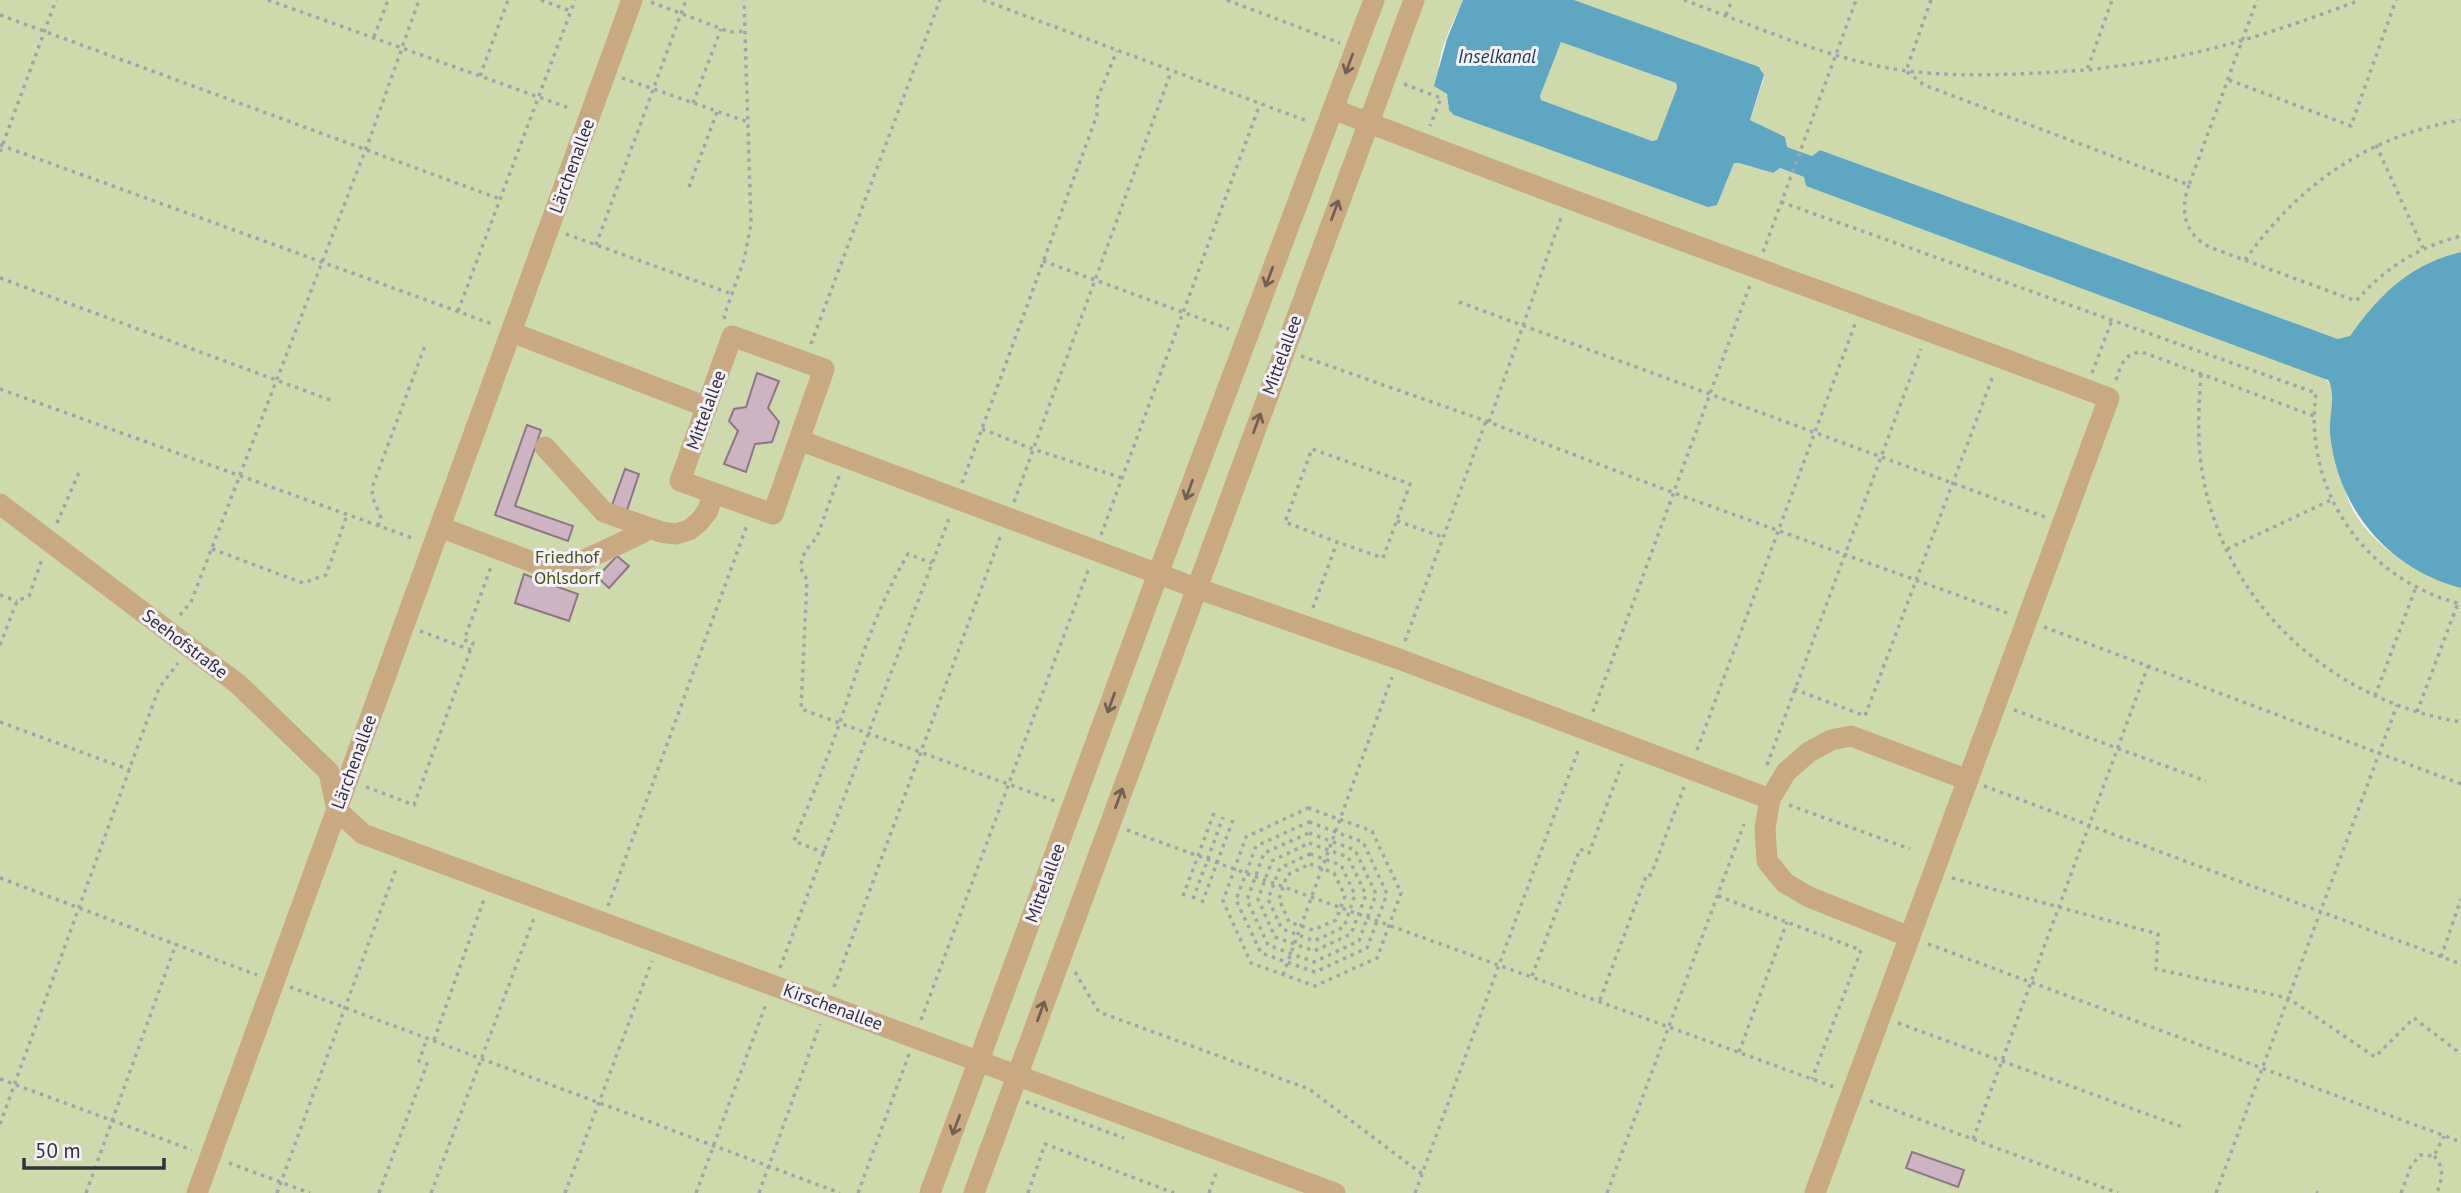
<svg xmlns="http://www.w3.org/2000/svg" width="2461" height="1193" font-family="'PT Sans',sans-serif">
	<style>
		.green { fill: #ced9ac }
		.water { fill: #5ea6c1; fill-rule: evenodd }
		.building { fill: #ceb4c3; stroke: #8f7684; stroke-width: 2 }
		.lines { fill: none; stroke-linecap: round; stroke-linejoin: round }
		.path { stroke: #a6a2ac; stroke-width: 3.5; stroke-dasharray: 3.5 5; stroke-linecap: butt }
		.minor { stroke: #c8a982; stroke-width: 21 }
		.oneway { stroke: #706057 }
		.labels { text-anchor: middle; stroke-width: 6; stroke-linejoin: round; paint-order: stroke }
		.street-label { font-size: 18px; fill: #35303a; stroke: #f5f1fb }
		.park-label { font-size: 18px; fill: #485410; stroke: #f5f1fb }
		.water-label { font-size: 19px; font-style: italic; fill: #1c3e4a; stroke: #f5f1fb }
	</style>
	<rect width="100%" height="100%" fill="#f5f1fb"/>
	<path class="green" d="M 0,0 L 1463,0 C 1452,27 1424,72 1449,97 L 1448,107 L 1717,205 L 1734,163 L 1739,163 L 1773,173 L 1779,168 L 1804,177 L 1807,186 L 2325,378 L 2332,387 C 2330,410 2334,430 2338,452 C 2340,464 2341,477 2345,490 C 2358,539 2415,574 2461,588 L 2461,1193 L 0,1193 Z
		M 1574,0 L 2461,0 L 2461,252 C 2412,266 2378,294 2350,337 L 2338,339 L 1820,150 L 1812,156 L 1787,147 L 1785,138 L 1750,120 L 1764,78 L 1761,69 Z
		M 1561,42 L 1676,83 L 1677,88 L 1658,140 L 1652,141 L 1541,100 L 1540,96 Z"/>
	<path class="water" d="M 1463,0 L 1574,0 L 1759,67 L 1764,75 L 1750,120 L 1785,137 L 1787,147 L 1812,156 L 1820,150 L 2338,339 L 2350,336 C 2380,294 2409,265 2461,252 L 2461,588 C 2388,569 2337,508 2330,433 C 2329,418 2336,392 2328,380 L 1806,186 L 1804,177 L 1780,168 L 1773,173 L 1739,163 L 1734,163 L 1717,205 L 1708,207 L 1454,115 L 1449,110 L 1447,94 L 1434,86 L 1447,39 ZM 1561,42 L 1676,83 L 1677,88 L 1657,140 L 1652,141 L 1541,100 L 1540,96 Z"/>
	<path class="building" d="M 757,373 L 779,381 L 768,408 L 779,422 L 772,442 L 755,444 L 746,472 L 724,464 L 738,431 L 729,421 L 734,409 L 746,407 Z
		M 527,425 L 541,430 L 515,506 L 573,526 L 568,541 L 495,515 Z
		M 625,469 L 639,474 L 626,513 L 611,508 Z
		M 617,556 L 629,566 L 609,588 L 597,577 Z
		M 524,574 L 539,580 L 540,576 L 557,582 L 555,586 L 578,594 L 569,621 L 515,603 Z
		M 1912,1152 L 1964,1170 L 1958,1187 L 1906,1168 Z"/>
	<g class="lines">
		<path class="path" d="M 268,0 L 572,109
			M 541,0 L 571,11
			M 983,0 L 1307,121
			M 1227,0 L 1340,43
			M 1684,0 C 1755,26 1832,61 1907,71 C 1967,78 2027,74 2087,70 L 2112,0
			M 1931,0 L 1906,71 L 1924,85 L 2189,185 L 2257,0
			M 651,2 L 730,32 L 745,31
			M 0,15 L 500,199
			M 1726,15 L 1732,0
			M 374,37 L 388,0
			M 2089,70 C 2114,66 2139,64 2164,59 C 2230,47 2297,24 2360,0
			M 480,76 L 508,0
			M 622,78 L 748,122
			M 2229,80 L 2351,126 L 2396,0
			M 1404,84 L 1441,98 L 1430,126
			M 693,103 L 721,29
			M 0,145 L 495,325
			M 2376,145 L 2423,248
			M 0,152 L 56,0
			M 2189,185 C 2179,211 2185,236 2212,248 L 2356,301 C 2385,268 2418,247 2461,236
			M 689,187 L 717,112
			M 1781,202 L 2316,393 C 2303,491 2365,580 2461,604
			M 566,234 L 732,294
			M 596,245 L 686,0
			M 1763,252 L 1856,0
			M 2245,260 C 2299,184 2368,136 2461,120
			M 1043,261 L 1229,329
			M 0,278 L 333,401
			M 1459,302 L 2045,517
			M 458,311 L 575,0
			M 725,319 L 724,316 L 744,260 L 751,224 L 744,0
			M 811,344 L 940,0
			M 1301,356 L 1486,421 L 1674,493 L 2010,614
			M 2092,373 L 2112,320
			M 2201,374 C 2199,404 2197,433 2201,464 C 2219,599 2329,701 2461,722
			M 2116,380 C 2121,365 2124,353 2142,352 L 2314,416
			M 0,389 L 415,539
			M 1489,422 L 1562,215
			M 982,429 L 1033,449 L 1122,478
			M 839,476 L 817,537 L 805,551 L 800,567 L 807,580 L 801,709 L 1055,801
			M 962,483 L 1097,115 L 1097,99 L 1117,51
			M 1014,502 L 1171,72
			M 1397,521 L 1443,537
			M 57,523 L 80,470
			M 378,526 L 381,518 L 372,496 L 373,485 L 426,343
			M 1101,535 L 1260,104
			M 212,549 L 303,583 L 326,575 L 347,515
			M 2227,549 L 2331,500
			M 0,595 L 17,601
			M 1313,608 L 1337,542 L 1383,558 L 1410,484 L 1312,449 L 1285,522 L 1337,542
			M 180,615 L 191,602 L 370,138 L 419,0
			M 2044,627 L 2461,784
			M 420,631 L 471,650
			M 1405,641 L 1486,421
			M 0,645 L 17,601 L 29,596 L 42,559
			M 1794,689 L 1865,716 L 1993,376
			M 2375,696 L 2416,587
			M 2014,710 L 2206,781
			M 1593,712 L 1750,285
			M 2417,712 L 2458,603
			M 0,722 L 130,770
			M 1697,750 L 1855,324
			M 1767,765 L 1921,349
			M 1984,786 L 2461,964
			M 366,787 L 414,805 L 473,643 L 464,640 L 491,567
			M 1789,805 L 1910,849
			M 1308,808 L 1372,831 L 1401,893 L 1377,958 L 1315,986 L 1251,963 L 1223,901 L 1246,837 Z
			M 1309,822 L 1363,842 L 1387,894 L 1367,948 L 1315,972 L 1261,953 L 1236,900 L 1256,846 Z
			M 1127,830 L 1834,1087
			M 1309,833 L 1355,850 L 1376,894 L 1359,941 L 1314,962 L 1268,945 L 1247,900 L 1264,853 Z
			M 1309,843 L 1348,857 L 1366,895 L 1351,934 L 1314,951 L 1275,937 L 1258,899 L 1272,861 Z
			M 825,853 L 794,841 C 810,801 827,760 841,719 C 860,662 877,606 908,554 L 932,563
			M 1310,854 L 1341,865 L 1355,895 L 1344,927 L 1314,941 L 1282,929 L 1268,899 L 1280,868 Z
			M 1310,864 L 1334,873 L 1345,896 L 1336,920 L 1313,930 L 1289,922 L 1279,899 L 1287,875 Z
			M 0,878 L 257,975
			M 1952,878 L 2158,934 L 2156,969 L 2288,998 L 2375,1057 L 2414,1018 L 2461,1054
			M 1183,896 L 1214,813
			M 1718,896 L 1861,950 L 1812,1079
			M 1193,899 L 1223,817
			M 1202,903 L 1233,820
			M 608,906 L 747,525
			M 1928,944 L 2461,1142
			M 2441,957 L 2461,899
			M 780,968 L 950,516
			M 1075,972 L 1099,1012 L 1309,1089 L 1422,1174
			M 1283,975 L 1392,677
			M 1532,976 L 1580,849 L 1589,853 L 1622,764
			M 290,987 L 840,1193
			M 834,987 L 1001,535
			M 1600,1000 L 1647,874 L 1651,875 L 1684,787
			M 921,1020 L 1089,568
			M 1898,1023 L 2185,1128
			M 434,1040 L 484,899
			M 1739,1052 L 1787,922
			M 0,1079 L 192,1150
			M 1870,1101 L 2118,1193
			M 1026,1102 L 1124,1138
			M 0,1124 L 159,688 L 178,663
			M 1973,1139 L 2148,666
			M 2434,1156 C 2445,1168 2442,1179 2437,1193
			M 229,1163 L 310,1193
			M 2316,1192 L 2318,1193
			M 86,1193 L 176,944
			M 277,1193 L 397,866
			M 379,1193 L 427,1064 L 419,1061 L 427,1038
			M 431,1193 L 534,918
			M 565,1193 L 652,961
			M 696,1193 L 766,1004
			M 759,1193 L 820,1024
			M 858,1193 L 909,1054
			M 1028,1193 L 1045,1144 L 1174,1193
			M 1209,1193 L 1217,1170
			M 1415,1193 L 1579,748
			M 1607,1193 L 1744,824
			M 2216,1193 L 2397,705
			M 2401,1193 L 2411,1166 L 2420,1155 L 2434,1156 L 2444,1136"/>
		<path class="minor" d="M 1333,109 C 1590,209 1850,301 2109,398 L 1815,1193
			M 511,332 L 707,407
			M 732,336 L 824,369 L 773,514 L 680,481 Z
			M 799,440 L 1196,588 L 1399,659 L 1770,799
			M 545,447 L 604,512 L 661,532 L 676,534 L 689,530 L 699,522 L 707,512 L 714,493
			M 0,504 L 238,684 L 329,772 L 337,810
			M 440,527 L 559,572 L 642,533 L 644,527
			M 337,810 L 363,834 L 1335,1193
			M 1910,937 L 1809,897 L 1785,883 L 1767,861 L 1765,828 L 1770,799 L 1786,772 L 1809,752 L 1831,740 L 1851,736 L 1968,780
			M 197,1193 L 632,0
			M 930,1193 L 1165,555 L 1374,0
			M 974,1193 L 1414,0"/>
	</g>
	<defs><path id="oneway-shaft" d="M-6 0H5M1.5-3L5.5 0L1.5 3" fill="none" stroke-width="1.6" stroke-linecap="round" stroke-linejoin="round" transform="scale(1.75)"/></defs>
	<g class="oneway">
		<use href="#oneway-shaft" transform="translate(1349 64) rotate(110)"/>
		<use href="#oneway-shaft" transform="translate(1335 210) rotate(-70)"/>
		<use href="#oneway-shaft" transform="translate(1269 277) rotate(111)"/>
		<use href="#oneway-shaft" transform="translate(1257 423) rotate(-70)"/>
		<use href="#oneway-shaft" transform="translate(1189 490) rotate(110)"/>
		<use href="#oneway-shaft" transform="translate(1111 703) rotate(110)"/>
		<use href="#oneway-shaft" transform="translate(1119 798) rotate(-70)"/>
		<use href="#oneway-shaft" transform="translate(1041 1011) rotate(-70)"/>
		<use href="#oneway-shaft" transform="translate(956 1125) rotate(111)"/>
	</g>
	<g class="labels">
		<g class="street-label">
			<text transform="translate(572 166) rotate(-70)" y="6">Lärchenallee</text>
			<text transform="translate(1282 355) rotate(-70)" y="6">Mittelallee</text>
			<text transform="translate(706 410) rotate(-70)" y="6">Mittelallee</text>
			<text transform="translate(185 644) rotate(37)" y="6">Seehofstraße</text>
			<text transform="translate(354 762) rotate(-70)" y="6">Lärchenallee</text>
			<text transform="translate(1045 883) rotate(-70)" y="6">Mittelallee</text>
			<text transform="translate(833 1007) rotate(20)" y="6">Kirschenallee</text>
		</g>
		<g class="park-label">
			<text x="567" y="563">Friedhof<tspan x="567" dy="21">Ohlsdorf</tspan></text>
		</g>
		<g class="water-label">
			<text x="1497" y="63">Inselkanal</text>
		</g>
	</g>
	<path d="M24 1158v10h140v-10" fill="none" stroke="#35303a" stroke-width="3.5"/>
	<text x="35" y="1158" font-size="21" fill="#35303a" stroke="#f5f1fb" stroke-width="5" paint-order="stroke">50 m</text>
</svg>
